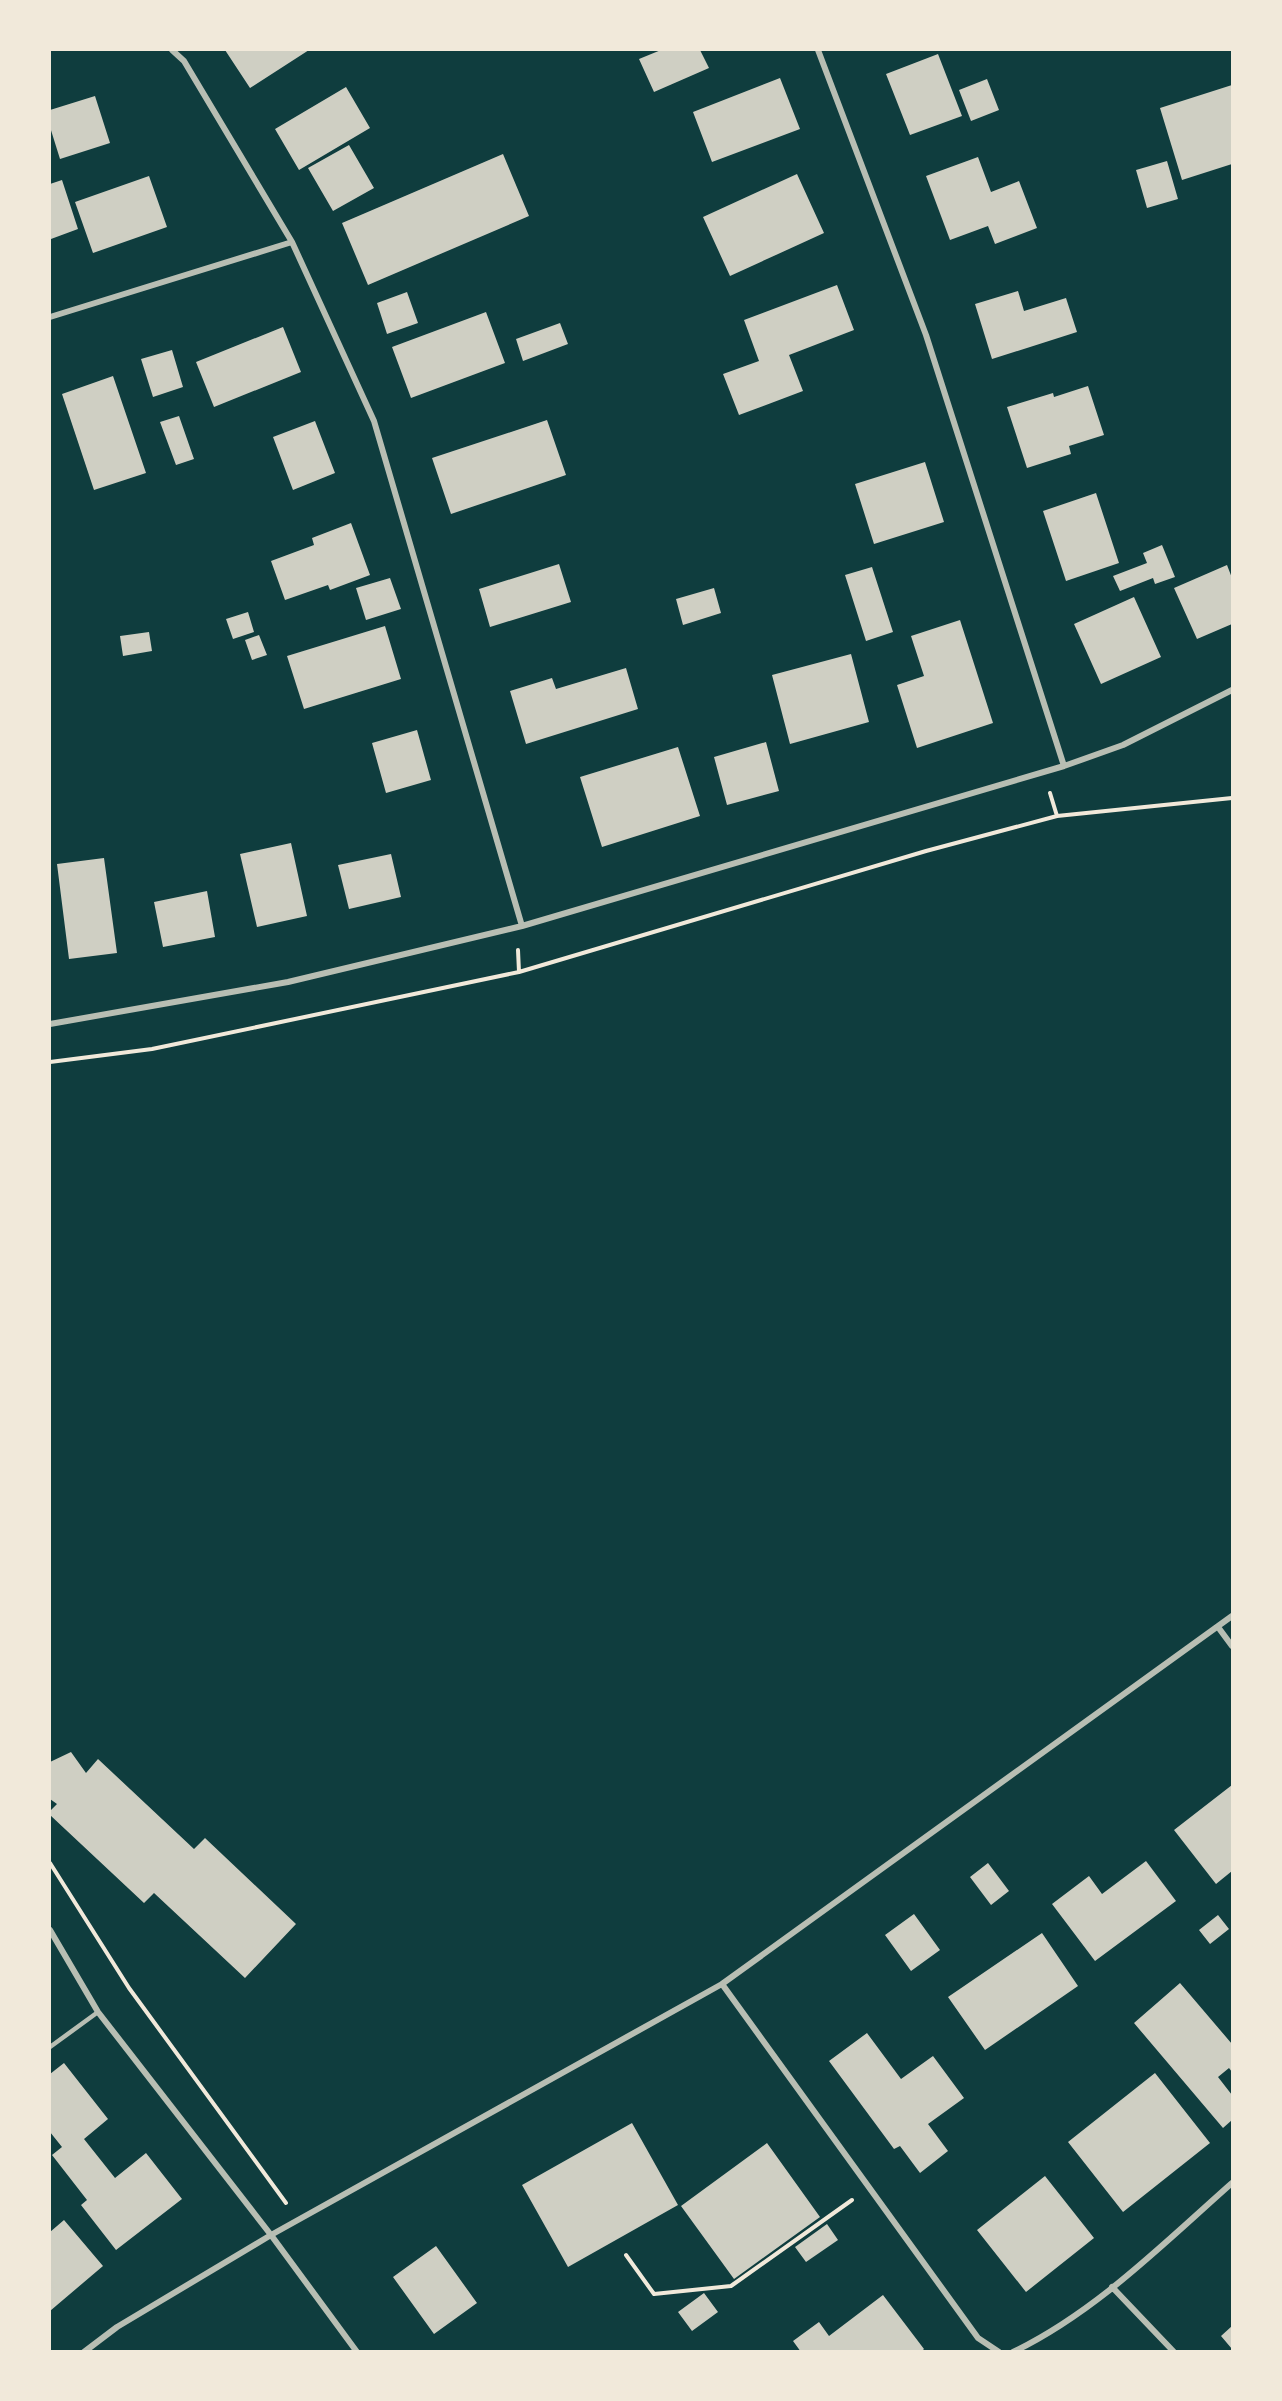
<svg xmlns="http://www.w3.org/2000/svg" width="1282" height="2401" font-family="'Noto Serif',serif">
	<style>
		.building { fill: #cfcfc3 }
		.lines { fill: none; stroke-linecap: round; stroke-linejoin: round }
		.path { stroke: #f1e9da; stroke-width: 4 }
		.service { stroke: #b8beb3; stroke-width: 4.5 }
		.minor { stroke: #b8beb3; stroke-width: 6 }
	</style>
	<rect width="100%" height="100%" fill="#0f3d3e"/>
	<path class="building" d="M 225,50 L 309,50 L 250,88 Z
		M 661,50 L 700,50 L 709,68 L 654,92 L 639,59 Z
		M 938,54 L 962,116 L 910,135 L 886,74 Z
		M 780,78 L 800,129 L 712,162 L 693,112 Z
		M 987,79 L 999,110 L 971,121 L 959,90 Z
		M 1232,85 L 1232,164 L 1182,180 L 1160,108 Z
		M 346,87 L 370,128 L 299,170 L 275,129 Z
		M 95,96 L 110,143 L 60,159 L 50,127 L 50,110 Z
		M 349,145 L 374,188 L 333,211 L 308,168 Z
		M 503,154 L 529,216 L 368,285 L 342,223 Z
		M 978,157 L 991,192 L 1019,181 L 1037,228 L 995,244 L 988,226 L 950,240 L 926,176 Z
		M 1167,161 L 1178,199 L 1147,208 L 1136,170 Z
		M 797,174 L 824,233 L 730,276 L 703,217 Z
		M 149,176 L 167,227 L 93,253 L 75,202 Z
		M 62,180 L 78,229 L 51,239 L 50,184 Z
		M 837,285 L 854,330 L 789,355 L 803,391 L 739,415 L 723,374 L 759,361 L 744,320 Z
		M 1018,291 L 1024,311 L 1066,298 L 1077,332 L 992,359 L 975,304 Z
		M 407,292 L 418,323 L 387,334 L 377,303 Z
		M 486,312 L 505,363 L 411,398 L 392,347 Z
		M 560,323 L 568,344 L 523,361 L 516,339 Z
		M 283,327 L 301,372 L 214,407 L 196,362 Z
		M 172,350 L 183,387 L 153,397 L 141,359 Z
		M 113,376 L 146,473 L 94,490 L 62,394 Z
		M 1088,386 L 1104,435 L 1069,446 L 1071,454 L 1027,468 L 1007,407 L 1053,393 L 1054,397 Z
		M 179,416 L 194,459 L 176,465 L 160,422 Z
		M 547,420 L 566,475 L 451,514 L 432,458 Z
		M 315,421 L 335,473 L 293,490 L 273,437 Z
		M 925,462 L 944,522 L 874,544 L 855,484 Z
		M 1096,493 L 1119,563 L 1066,581 L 1043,511 Z
		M 351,523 L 370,575 L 330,590 L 328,585 L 285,600 L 271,561 L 314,545 L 312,538 Z
		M 1162,545 L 1175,577 L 1155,584 L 1153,578 L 1120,591 L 1113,576 L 1147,563 L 1143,553 Z
		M 559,564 L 571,602 L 490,627 L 479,589 Z
		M 1227,565 L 1232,578 L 1232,624 L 1197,639 L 1174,588 Z
		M 872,567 L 893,632 L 866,641 L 845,575 Z
		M 390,578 L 401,609 L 366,620 L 356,588 Z
		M 714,588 L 721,613 L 683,625 L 676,599 Z
		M 1134,597 L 1161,657 L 1101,684 L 1074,624 Z
		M 248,612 L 254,632 L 233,639 L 226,619 Z
		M 960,620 L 993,723 L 917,748 L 897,685 L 924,676 L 911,636 Z
		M 385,626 L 401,679 L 304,709 L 287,656 Z
		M 149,632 L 152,651 L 123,656 L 120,636 Z
		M 259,635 L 267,655 L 252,660 L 245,640 Z
		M 851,654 L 869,722 L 790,744 L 772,675 Z
		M 626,668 L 638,709 L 526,744 L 510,691 L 552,678 L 556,689 Z
		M 417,730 L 431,780 L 386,793 L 372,743 Z
		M 766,742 L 779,791 L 727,805 L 714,757 Z
		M 678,747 L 700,816 L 602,847 L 580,777 Z
		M 291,843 L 307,916 L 257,927 L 240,854 Z
		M 391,854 L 401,897 L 349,909 L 338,865 Z
		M 104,858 L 117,953 L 69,959 L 57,864 Z
		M 207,891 L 215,937 L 163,947 L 154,902 Z
		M 71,1752 L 86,1773 L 98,1759 L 194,1849 L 205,1838 L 296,1924 L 245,1978 L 154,1893 L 144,1903 L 50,1815 L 50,1811 L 57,1804 L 50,1799 L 50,1762 Z
		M 1232,1785 L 1232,1871 L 1216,1884 L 1174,1830 Z
		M 1146,1861 L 1176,1901 L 1095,1961 L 1052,1904 L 1089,1876 L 1102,1894 Z
		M 988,1863 L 1009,1891 L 991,1905 L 970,1877 Z
		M 914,1914 L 940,1950 L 911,1971 L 885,1935 Z
		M 1218,1915 L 1229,1929 L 1210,1944 L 1199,1930 Z
		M 1042,1933 L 1078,1986 L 985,2050 L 948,1997 Z
		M 1180,1983 L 1232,2044 L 1232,2072 L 1229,2068 L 1218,2077 L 1232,2095 L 1232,2120 L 1223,2128 L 1134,2023 Z
		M 867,2033 L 901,2079 L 933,2056 L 964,2098 L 928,2124 L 948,2151 L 920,2173 L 900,2146 L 894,2149 L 829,2061 Z
		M 64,2063 L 108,2119 L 84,2139 L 115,2178 L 146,2153 L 182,2199 L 116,2250 L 81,2205 L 87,2200 L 52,2155 L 62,2147 L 50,2132 L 50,2074 Z
		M 1155,2073 L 1210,2143 L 1123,2212 L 1068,2142 Z
		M 632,2123 L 678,2205 L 568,2267 L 522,2185 Z
		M 767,2143 L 820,2217 L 734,2279 L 681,2206 Z
		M 1045,2176 L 1094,2238 L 1026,2292 L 977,2230 Z
		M 64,2220 L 103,2266 L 50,2311 L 50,2232 Z
		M 827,2224 L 838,2240 L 806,2262 L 795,2247 Z
		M 436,2246 L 477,2303 L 434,2334 L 393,2277 Z
		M 704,2293 L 718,2312 L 692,2331 L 678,2312 Z
		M 883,2295 L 924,2349 L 921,2352 L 801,2352 L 793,2341 L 819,2322 L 829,2336 Z
		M 1232,2326 L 1232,2349 L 1221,2336 Z"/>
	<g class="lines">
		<path class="path" d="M 1050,793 L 1057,816
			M 518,950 L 519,972
			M 50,1062 L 152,1049 L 519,972 L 926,851 L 1057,816 L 1232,798
			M 50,1863 L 129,1988 L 286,2203
			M 626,2255 L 654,2294 L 731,2286 L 852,2200"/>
		<path class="service" d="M 50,2047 L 98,2012"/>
		<path class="minor" d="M 172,50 L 184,61 L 292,242 L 374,421 L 522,926
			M 818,50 L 926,335 L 1064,766
			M 50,317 L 292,242
			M 50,1024 L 288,982 L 522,926 L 1064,766 L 1123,745 L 1232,690
			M 1218,1627 L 1232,1646
			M 50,1930 L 98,2012 L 271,2235 L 357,2352
			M 722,1984 L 978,2338 L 999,2352
			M 1112,2287 L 1174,2352
			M 84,2352 L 117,2327 L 271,2235 L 722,1984 L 1232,1616
			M 1013,2352 C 1096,2312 1164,2243 1232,2183"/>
	</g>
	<rect width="1282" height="2401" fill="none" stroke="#f1e9da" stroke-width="102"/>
</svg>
